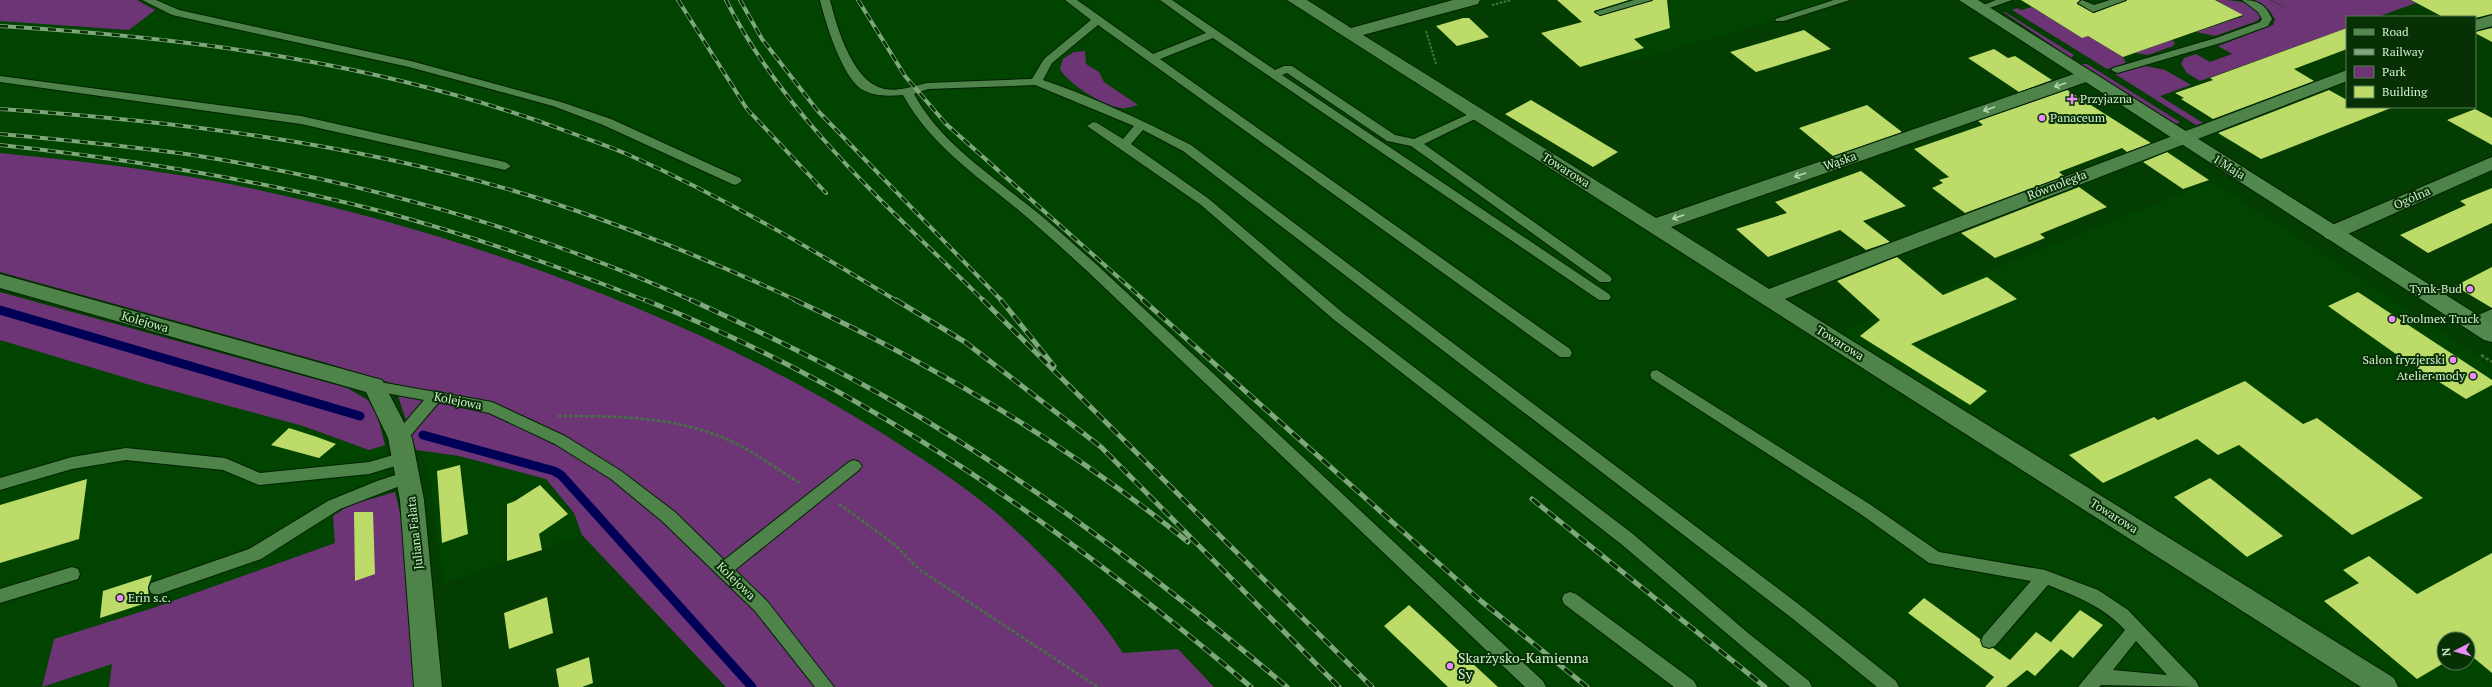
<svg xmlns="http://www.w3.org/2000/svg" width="2492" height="687" font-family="'PT Serif',serif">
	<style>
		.built { fill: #014400; fill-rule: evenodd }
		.green { fill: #6e3576 }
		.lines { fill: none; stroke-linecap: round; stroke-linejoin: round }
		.stream { stroke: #000057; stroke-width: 9 }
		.building { fill: #bcdb69 }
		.lane-casing { stroke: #042003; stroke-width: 2 }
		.street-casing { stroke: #042003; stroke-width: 2 }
		.secondary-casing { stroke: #042003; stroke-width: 2 }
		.path-far1 { stroke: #437441; stroke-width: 2; stroke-dasharray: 2.5 1.5; stroke-linecap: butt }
		.path { stroke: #437441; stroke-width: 2.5; stroke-dasharray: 3.5 2; stroke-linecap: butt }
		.lane { fill: #4e844a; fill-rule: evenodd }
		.street { fill: #4e844a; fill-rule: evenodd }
		.secondary { fill: #52894e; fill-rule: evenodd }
		.rail-far1-casing { stroke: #7fa77c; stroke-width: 4 }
		.rail-casing { stroke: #7fa77c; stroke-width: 5 }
		.rail-far1 { stroke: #073005; stroke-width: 2.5; stroke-dasharray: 8; stroke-linecap: butt }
		.rail { stroke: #073005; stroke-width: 3.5; stroke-dasharray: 10; stroke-linecap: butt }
		.oneway { stroke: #b2d4ae }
		.poi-dot { fill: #ec8cfa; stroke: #073005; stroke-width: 1.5 }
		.labels { text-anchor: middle; stroke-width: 4; stroke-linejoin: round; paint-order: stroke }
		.poi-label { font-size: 12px; fill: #d3efcf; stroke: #073005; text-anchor: start }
		.street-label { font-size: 12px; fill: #d3efcf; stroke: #073005 }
		.near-poi-label { font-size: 14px; fill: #d3efcf; stroke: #073005; text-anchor: start }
	</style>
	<rect width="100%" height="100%" fill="#033d01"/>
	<path class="built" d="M 0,0 L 1292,0 L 2381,687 L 1214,687 L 1178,649 L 1123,654 L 1097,614 L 1064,578 L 700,337 L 576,285 L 505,259 L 359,215 L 216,181 L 87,162 L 0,153 Z
		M 1557,0 L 1841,0 L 1703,42 L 1701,41 L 1629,62 Z
		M 2212,181 L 2492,365 L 2492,687 L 2407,687 L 1838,332 ZM 2444,639 L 2468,639 L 2468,663 L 2444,663 Z
		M 0,340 L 143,383 L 303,426 L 369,450 L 385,445 L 408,687 L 0,687 Z
		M 421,451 L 459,456 L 546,479 L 574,513 L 582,535 L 443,584 L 430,481 Z"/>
	<path class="green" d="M 0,0 L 137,0 L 155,10 L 129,30 L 0,21 Z
		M 2216,0 C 2229,0 2259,0 2261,17 L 2257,21 L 2215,36 L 2196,32 L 2244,16 Z
		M 2254,0 L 2270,0 L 2296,14 L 2271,0 L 2410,0 L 2416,3 L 2377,17 L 2347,17 L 2347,28 L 2200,81 L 2187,73 L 2181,64 L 2184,58 L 2196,54 L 2210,62 L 2232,54 L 2218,46 L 2273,25 L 2275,19 L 2269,10 Z
		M 2032,7 L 2082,38 L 2088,36 L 2123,57 L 2126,63 L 2107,69 L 2012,10 L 2017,8 L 2021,10 Z
		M 2003,12 L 2005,12 L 2074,55 L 2071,58 Z
		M 2172,40 L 2175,43 L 2173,46 L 2148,55 L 2135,53 Z
		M 1085,51 L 1086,64 L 1099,72 L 1104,82 L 1138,105 C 1133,106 1127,109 1122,108 C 1105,107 1068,84 1060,69 L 1063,59 L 1074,52 Z
		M 2081,64 L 2087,64 L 2180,122 L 2176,124 Z
		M 2145,66 L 2165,70 L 2191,85 L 2160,96 L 2203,123 L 2196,125 L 2115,74 Z
		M 0,153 C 72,160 143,168 214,181 C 439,224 687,311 882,433 C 922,459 964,485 1001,517 C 1047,558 1089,602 1123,653 L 1178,649 L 1214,687 L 726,687 L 582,535 L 574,513 L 546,479 L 459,456 L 416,450 L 394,384 L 327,363 L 0,272 Z
		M 0,292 L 347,388 L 368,400 L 378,418 L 385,445 L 369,450 L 303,426 L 143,383 L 0,340 Z
		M 395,492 L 403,525 L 416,687 L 109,687 L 112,664 L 42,687 L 54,639 L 153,608 L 335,543 L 333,516 L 350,505 Z"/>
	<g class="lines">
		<path class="stream" d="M 0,310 L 360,416
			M 423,435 L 554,471 L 561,475 L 752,687"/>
	</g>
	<path class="building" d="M 1557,0 L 1629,0 L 1594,11 L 1600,16 L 1653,0 L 1667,0 L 1670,28 L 1634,39 L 1644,48 L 1580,67 L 1541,33 L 1582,22 Z
		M 2021,0 L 2080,0 L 2077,4 L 2094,13 L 2127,0 L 2215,0 L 2243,15 L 2123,57 L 2088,36 L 2082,38 Z
		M 2411,0 L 2492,0 L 2492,14 L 2475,18 L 2443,17 Z
		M 1463,18 L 1469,18 L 1489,37 L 1457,46 L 1436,26 Z
		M 2347,28 L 2347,49 L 2294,69 L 2314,81 L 2213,119 L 2181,99 L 2184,98 L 2175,93 L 2213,80 L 2210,78 Z
		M 2492,28 L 2492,42 L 2475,33 L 2475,32 Z
		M 1804,30 L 1831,49 L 1756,72 L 1730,52 Z
		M 1994,49 L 2008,58 L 2015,56 L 2052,80 L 2019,92 L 1968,58 Z
		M 2067,90 L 2151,143 L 2127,152 L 2122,148 L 2059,172 L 2064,176 L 1965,213 L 1932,188 L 1943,183 L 1939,180 L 1949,177 L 1914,149 L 1983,125 L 1978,121 Z
		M 2329,90 L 2347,100 L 2347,107 L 2391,108 L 2261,159 L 2218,133 Z
		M 1531,100 L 1618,152 L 1593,167 L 1505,114 Z
		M 1867,105 L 1902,132 L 1833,156 L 1799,128 Z
		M 2475,109 L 2492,118 L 2492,145 L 2447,120 Z
		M 2167,152 L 2209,180 L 2183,189 L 2143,162 Z
		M 1861,171 L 1906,206 L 1863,221 L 1890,242 L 1866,250 L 1840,230 L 1768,257 L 1736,229 L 1787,213 L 1775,202 Z
		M 2079,187 L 2107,207 L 2040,234 L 2045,238 L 1995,258 L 1961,233 Z
		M 2492,188 L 2492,223 L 2428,253 L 2400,235 L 2466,205 L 2460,201 Z
		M 1897,257 L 1943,295 L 1987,277 L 2017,299 L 1911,344 L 1987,391 L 1970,405 L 1860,336 L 1880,320 L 1837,281 Z
		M 2492,267 L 2492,308 L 2455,286 Z
		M 2358,292 L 2492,380 L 2492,385 L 2466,399 L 2403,359 L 2328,306 Z
		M 2245,381 L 2303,424 L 2317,418 L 2423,498 L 2352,535 L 2239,445 L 2218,455 L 2197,439 L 2103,483 L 2069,455 L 2154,417 L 2158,420 Z
		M 289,428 L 317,437 L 336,444 L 319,458 L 271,445 Z
		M 460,465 L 468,534 L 442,543 L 437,471 Z
		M 2210,478 L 2283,536 L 2247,557 L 2174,497 Z
		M 87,479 L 79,539 L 0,563 L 0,505 Z
		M 540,485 L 568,514 L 539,534 L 542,550 L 507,561 L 507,504 L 515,501 Z
		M 354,512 L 373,512 L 375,574 L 355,581 Z
		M 2492,553 L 2492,673 L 2468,653 L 2468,639 L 2444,639 L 2444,663 L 2417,679 L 2324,601 L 2359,583 L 2343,570 L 2369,556 L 2417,594 Z
		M 152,575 L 148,587 L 149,602 L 100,618 L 103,591 Z
		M 547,597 L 553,633 L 509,649 L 504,613 Z
		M 1924,598 L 1980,639 L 1983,647 L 1993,648 L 2010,660 L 2036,632 L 2061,649 L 2035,676 L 2027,670 L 2006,687 L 1985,687 L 1994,677 L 1908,613 Z
		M 1409,605 L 1432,626 L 1498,687 L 1448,687 L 1384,626 Z
		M 2080,610 L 2103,625 L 2073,658 L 2051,642 Z
		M 589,657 L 593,683 L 582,687 L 559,687 L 556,669 Z"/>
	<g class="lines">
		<defs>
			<path id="lane" d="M 142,0 L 156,0 L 179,10 L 411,61 L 561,102 L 611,119 L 740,178 L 742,181 L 736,185 L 732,184 L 603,125 L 553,106 L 409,67 L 172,15 Z
				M 820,0 L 830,0 C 837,28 853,83 885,89 C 898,92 914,86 927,83 L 1032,79 L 1044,59 L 1091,20 L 1065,0 L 1077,0 L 1153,54 L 1206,33 L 1160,0 L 1172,0 L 1275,70 L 1284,66 L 1292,66 L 1395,135 L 1414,139 L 1473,112 L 1481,112 L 1481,116 L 1424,144 L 1610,276 L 1612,279 L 1610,282 L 1600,282 L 1411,146 L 1387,141 L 1287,73 L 1282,75 L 1609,294 L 1611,297 L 1609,300 L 1599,300 L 1213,38 L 1160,59 L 1570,349 L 1572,353 L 1570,357 L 1560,357 L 1098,25 L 1052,63 L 1043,80 C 1094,97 1143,121 1191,145 L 1805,609 L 1896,681 L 1899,687 L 1877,687 L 1793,619 L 1183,151 L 1143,130 L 1131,144 L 1209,199 L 1343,313 L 1633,534 L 1748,633 L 1809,681 L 1812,687 L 1790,687 L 1621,544 L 1333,319 L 1201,205 L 1087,126 L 1093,122 L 1097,123 L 1123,139 L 1134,126 L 1035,85 L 928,89 L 914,94 C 940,141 983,169 1024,202 C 1049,221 1072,243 1096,264 L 1543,681 L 1546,687 L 1525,687 L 1086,270 C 1063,249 1040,228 1016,208 C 973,173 930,144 903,95 C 889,96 874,97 861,89 C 842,76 825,22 820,0 Z
				M 1634,0 L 1652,0 L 1600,15 L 1595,12 Z
				M 1834,0 L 1850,0 L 1784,21 L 1776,21 L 1775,19 Z
				M 1996,0 L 2012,0 L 1981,11 L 1976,8 Z
				M 2082,0 L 2094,5 L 2110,0 L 2126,0 L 2093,12 L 2078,3 Z
				M 2242,0 C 2257,0 2266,4 2272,19 L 2268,26 L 2224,42 L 2121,72 L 2117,73 L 2111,70 L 2113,68 L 2216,38 L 2260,22 L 2262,19 L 2258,12 Z
				M 0,76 L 301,116 L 505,162 L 511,166 L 505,170 L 301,124 L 0,82 Z
				M 1657,370 L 1871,505 L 1939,552 L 2045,570 L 2098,590 L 2128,610 L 2196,681 L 2199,687 L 2101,685 L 2099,687 L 2078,687 L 2125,630 C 2104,607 2076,596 2048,585 L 1995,646 L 1989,648 L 1983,646 L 1981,641 L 1983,636 L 2031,581 L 1929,563 L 1859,513 L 1652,379 L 1650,375 L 1652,371 ZM 2136,641 L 2167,675 L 2113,670 Z
				M 374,381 L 492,402 L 565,436 L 621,471 L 675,512 L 724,560 L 849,462 L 854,460 L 859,462 L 862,466 L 859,470 L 735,570 L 767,601 L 834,687 L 815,687 L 755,611 L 663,522 L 611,479 L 555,444 L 489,413 L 439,402 L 405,442 L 395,442 L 393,438 L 395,434 L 424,400 L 369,390 L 367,386 L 369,382 Z
				M 126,448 L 225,458 L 260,473 L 369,462 L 404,452 L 409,454 L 412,458 L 409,462 L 369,474 L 259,485 L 223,470 L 126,460 L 72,469 L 0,490 L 0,478 L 72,457 Z
				M 408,471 L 413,473 L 416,477 L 413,481 L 340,509 L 261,559 L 157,595 L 151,593 L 149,588 L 151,583 L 249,549 L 328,501 L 377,481 Z
				M 72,567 L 78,569 L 80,574 L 78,579 L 0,603 L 0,589 Z
				M 1570,592 L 1576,594 L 1694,681 L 1697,687 L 1674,687 L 1564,604 L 1562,599 L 1564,594 Z"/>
			<path id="street" d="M 1287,0 L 1307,0 L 1351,28 L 1453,0 L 1480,0 L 1478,4 L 1363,35 L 1656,218 L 2080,72 L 2092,72 L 2095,76 L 2092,80 L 1671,227 L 1769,289 L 2347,70 L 2347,81 L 1785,299 L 2394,678 L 2398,687 L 2361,687 Z
				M 2492,15 L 2492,26 L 2475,31 L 2475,20 Z
				M 2492,157 L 2492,170 L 2339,238 L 2332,240 L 2325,238 L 2322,233 L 2325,228 Z
				M 0,274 L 382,380 L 412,438 L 424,500 L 442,687 L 414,687 L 400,500 L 388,438 L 366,392 L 0,288 Z
				M 2492,309 L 2492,326 L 2477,332 L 2469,329 L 2466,324 L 2469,319 Z"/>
			<path id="secondary" d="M 1959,0 L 1978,0 L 2492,324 L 2492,342 L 2484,340 Z"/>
		</defs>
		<use href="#lane" class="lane-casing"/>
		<use href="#street" class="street-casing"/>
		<use href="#secondary" class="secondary-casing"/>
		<path class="path-far1" d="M 1492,5 L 1511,0
			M 1426,31 L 1436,64"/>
		<path class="path" d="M 2481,355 L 2492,362
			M 558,416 C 614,416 671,416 724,438 C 750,449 775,468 800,483
			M 839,504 L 894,544 L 920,570 L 1098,687"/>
		<use href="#lane" class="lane"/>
		<use href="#street" class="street"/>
		<use href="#secondary" class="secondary"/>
		<defs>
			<path id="rail-far1" d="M 678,0 L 747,109 L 826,193
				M 726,0 C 786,119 890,208 984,301
				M 740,0 L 762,39 L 817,110 L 1002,301
				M 858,0 L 905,76 L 946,124 L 1145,301
				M 0,26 C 194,38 383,63 566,131 C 587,139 609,146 629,155 C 723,197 810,248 897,301
				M 0,109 C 173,121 345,142 511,190 C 610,219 705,258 798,301
				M 0,134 C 65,140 129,146 193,155 C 364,182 535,230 693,301
				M 0,145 C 128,159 255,179 380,211 C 471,235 560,267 647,301"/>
			<path id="rail" d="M 645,300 C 870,388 1068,532 1251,687
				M 691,300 C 761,332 829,365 896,403 C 1036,484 1164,583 1287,687
				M 795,300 C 937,366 1067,444 1188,542
				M 896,300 L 965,342 L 1101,447 L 1339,687
				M 983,300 L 1372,687
				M 1001,300 L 1054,366
				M 1143,300 L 1481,601 L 1587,687
				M 1532,499 L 1765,687"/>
		</defs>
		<use href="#rail-far1" class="rail-far1-casing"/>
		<use href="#rail" class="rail-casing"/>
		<use href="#rail-far1" class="rail-far1"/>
		<use href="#rail" class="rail"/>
	</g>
	<defs><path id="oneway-shaft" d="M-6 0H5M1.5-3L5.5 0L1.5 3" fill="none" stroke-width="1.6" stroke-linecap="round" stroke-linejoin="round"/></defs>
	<g class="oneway">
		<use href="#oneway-shaft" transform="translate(2060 85) rotate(161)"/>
		<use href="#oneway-shaft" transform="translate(1989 109) rotate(161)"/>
		<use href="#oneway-shaft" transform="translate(1800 175) rotate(161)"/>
		<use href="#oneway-shaft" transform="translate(1678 217) rotate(161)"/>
	</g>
	<g class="poi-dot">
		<path d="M2070 93h4v4h4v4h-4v4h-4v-4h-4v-4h4z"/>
		<circle cx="2042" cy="118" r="4"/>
		<circle cx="2470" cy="289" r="4"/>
		<circle cx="2392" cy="319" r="4"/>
		<circle cx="2453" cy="360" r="4"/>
		<circle cx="2473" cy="376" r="4"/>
		<circle cx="120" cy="598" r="4"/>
		<circle cx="1450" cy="666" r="4"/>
	</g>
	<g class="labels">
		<g class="poi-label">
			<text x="2080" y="103">Przyjazna</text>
			<text x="2050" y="122">Panaceum</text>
			<text x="2462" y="293" text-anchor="end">Tynk-Bud</text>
			<text x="2400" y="323">Toolmex Truck</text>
			<text x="2445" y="364" text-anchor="end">Salon fryzjerski</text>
			<text x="2465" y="380" text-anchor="end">Atelier mody</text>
			<text x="128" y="602">Erin s.c.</text>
		</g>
		<g class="street-label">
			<text transform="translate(1840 161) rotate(-19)" y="4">Wąska</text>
			<text transform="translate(2229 167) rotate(32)" y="4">1 Maja</text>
			<text transform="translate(1566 170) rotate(32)" y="4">Towarowa</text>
			<text transform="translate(2057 185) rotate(-21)" y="4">Równoległa</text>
			<text transform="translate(2412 198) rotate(-24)" y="4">Ogólna</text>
			<text transform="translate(145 322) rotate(16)" y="4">Kolejowa</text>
			<text transform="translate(1840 343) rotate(32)" y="4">Towarowa</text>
			<text transform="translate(458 401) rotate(11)" y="4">Kolejowa</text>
			<text transform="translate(2114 516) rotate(32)" y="4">Towarowa</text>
			<text transform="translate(415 533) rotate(-96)" y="4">Juliana Fałata</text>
			<text transform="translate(736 581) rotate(44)" y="4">Kolejowa</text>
		</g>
		<g class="near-poi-label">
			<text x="1458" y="663">Skarżysko-Kamienna<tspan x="1458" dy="16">Sy</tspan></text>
		</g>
	</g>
	<rect x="2346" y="16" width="130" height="92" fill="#073005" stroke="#597c56"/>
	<rect x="2354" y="29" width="20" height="6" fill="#52894e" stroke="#597c56"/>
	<text x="2382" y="36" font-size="12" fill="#d3efcf">Road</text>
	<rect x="2354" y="49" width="20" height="6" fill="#7fa77c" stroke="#597c56"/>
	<text x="2382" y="56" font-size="12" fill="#d3efcf">Railway</text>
	<rect x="2354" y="66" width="20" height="12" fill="#6e3576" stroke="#597c56"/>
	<text x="2382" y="76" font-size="12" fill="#d3efcf">Park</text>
	<rect x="2354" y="86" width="20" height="12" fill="#bcdb69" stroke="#597c56"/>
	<text x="2382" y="96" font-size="12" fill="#d3efcf">Building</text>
	<g transform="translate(2456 651) rotate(264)"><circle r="19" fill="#073005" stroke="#597c56"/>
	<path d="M0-3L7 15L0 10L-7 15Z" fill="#ec8cfa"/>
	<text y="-6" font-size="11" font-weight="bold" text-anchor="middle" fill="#d3efcf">N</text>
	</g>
</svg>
